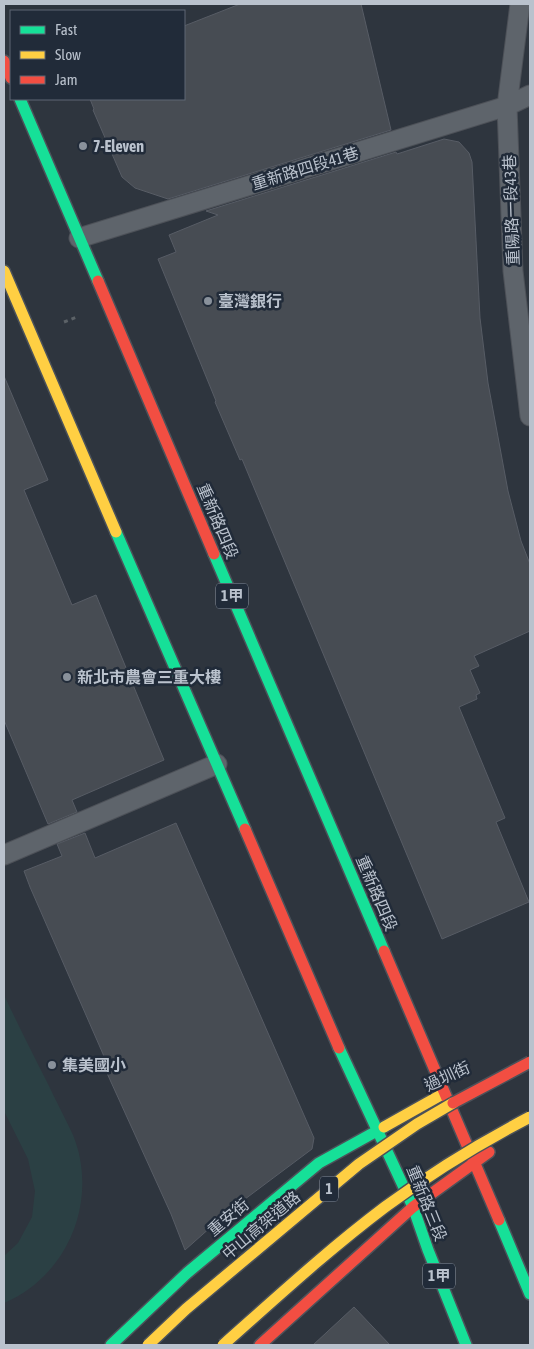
<svg xmlns="http://www.w3.org/2000/svg" width="534" height="1349" font-family="'Asap Condensed','Noto Sans TC',sans-serif">
	<style>
		.green { fill: #2b4044 }
		.building { fill: #474c53; stroke: #575c65 }
		.lines { fill: none; stroke-linecap: round; stroke-linejoin: round }
		.lane-casing { stroke: #4d5158; stroke-width: 21 }
		.fast-casing { stroke: #4c525a; stroke-width: 14 }
		.slow-casing { stroke: #4c525a; stroke-width: 14 }
		.jam-casing { stroke: #4c525a; stroke-width: 14 }
		.path { stroke: #5c6267; stroke-width: 3; stroke-dasharray: 4 4; stroke-linecap: butt }
		.lane { stroke: #5e646b; stroke-width: 19 }
		.fast { stroke: #16e098; stroke-width: 11 }
		.slow { stroke: #ffcf43; stroke-width: 11 }
		.jam { stroke: #f24e42; stroke-width: 11 }
		.slow-bridge-casing { stroke: #4b5159; stroke-width: 14; stroke-linecap: butt }
		.jam-bridge-casing { stroke: #4b5159; stroke-width: 14; stroke-linecap: butt }
		.slow-bridge { stroke: #ffcf43; stroke-width: 11 }
		.jam-bridge { stroke: #f24e42; stroke-width: 11 }
		.poi-dot { fill: #89919b; stroke: #212b39; stroke-width: 2 }
		.labels { text-anchor: middle; stroke-width: 5; stroke-linejoin: round; paint-order: stroke }
		.shield { fill: #212b39; stroke: #8c95a1; stroke-width: 1 }
		.shield-label { font-size: 15px; font-weight: bold; fill: #bac2cd }
		.poi-label { font-size: 16px; font-weight: bold; fill: #bac2cd; stroke: #212b39; text-anchor: start }
		.street-label { font-size: 16px; fill: #bac2cd; stroke: #212b39 }
	</style>
	<rect width="100%" height="100%" fill="#2e353e"/>
	<path class="green" d="M 4,995 C 18,1025 33,1054 48,1084 C 56,1101 65,1118 73,1135 C 89,1174 84,1220 61,1255 C 47,1276 28,1293 4,1303 L 4,1256 L 18,1243 L 32,1217 L 35,1191 L 28,1159 L 4,1111 Z"/>
	<path class="building" d="M 240,4 L 361,4 L 391,130 L 168,199 L 135,188 L 122,177 L 93,110 L 94,109 L 90,99 L 184,99 L 184,26 Z
		M 444,139 L 459,142 L 469,153 L 472,162 L 480,318 L 488,383 L 508,491 L 521,541 L 530,564 L 530,631 L 474,656 L 479,666 L 470,670 L 480,693 L 476,695 L 477,699 L 459,707 L 505,818 L 496,822 L 529,902 L 442,939 L 242,459 L 240,460 L 215,402 L 216,401 L 158,259 L 176,252 L 169,235 L 218,215 L 206,211 L 396,152 L 397,154 Z
		M 4,376 L 48,480 L 24,490 L 72,605 L 96,595 L 164,760 L 72,800 L 77,812 L 48,824 L 4,720 Z
		M 176,823 L 314,1138 L 312,1149 L 229,1211 L 185,1250 L 171,1214 L 106,1071 L 110,1070 L 30,887 L 24,871 L 62,856 L 57,844 L 85,833 L 95,858 Z
		M 354,1307 L 390,1345 L 313,1345 Z"/>
	<g class="lines">
		<defs>
			<path id="lane" d="M 520,4 L 507,106 L 513,271 L 530,416
				M 79,238 L 507,106 L 530,95
				M 4,855 L 217,764"/>
			<path id="fast" d="M 20,99 L 98,281
				M 116,532 L 245,829
				M 214,554 L 384,951
				M 339,1048 L 413,1207 L 428,1250 L 466,1345
				M 499,1220 L 530,1294
				M 111,1345 L 187,1273 L 319,1163 L 384,1127"/>
			<path id="slow" d="M 4,271 L 116,532
				M 384,1127 L 441,1095"/>
			<path id="jam" d="M 4,61 L 11,78
				M 98,281 L 214,554
				M 245,829 L 339,1048
				M 384,951 L 499,1220
				M 260,1345 L 413,1207 L 489,1152"/>
		</defs>
		<use href="#lane" class="lane-casing"/>
		<use href="#fast" class="fast-casing"/>
		<use href="#slow" class="slow-casing"/>
		<use href="#jam" class="jam-casing"/>
		<path class="path" d="M 64,322 L 77,317"/>
		<use href="#lane" class="lane"/>
		<use href="#fast" class="fast"/>
		<use href="#slow" class="slow"/>
		<use href="#jam" class="jam"/>
		<defs>
			<path id="slow-bridge" d="M 148,1345 L 186,1309 L 359,1164 L 417,1124 L 453,1103
				M 223,1345 C 276,1298 328,1250 385,1207 C 431,1173 480,1143 530,1117"/>
			<path id="jam-bridge" d="M 453,1103 L 530,1062"/>
		</defs>
		<use href="#slow-bridge" class="slow-bridge-casing"/>
		<use href="#jam-bridge" class="jam-bridge-casing"/>
		<use href="#slow-bridge" class="slow-bridge"/>
		<use href="#jam-bridge" class="jam-bridge"/>
	</g>
	<g class="poi-dot">
		<circle cx="83" cy="146" r="5"/>
		<circle cx="208" cy="301" r="5"/>
		<circle cx="67" cy="677" r="5"/>
		<circle cx="52" cy="1065" r="5"/>
	</g>
	<g class="labels">
		<g class="shield">
			<rect x="216" y="583.5" width="32" height="25" rx="4"/>
			<rect x="320" y="1176.5" width="18" height="25" rx="4"/>
			<rect x="423" y="1263.5" width="32" height="25" rx="4"/>
		</g>
		<g class="shield-label">
			<text x="232" y="601">1甲</text>
			<text x="329" y="1194">1</text>
			<text x="439" y="1281">1甲</text>
		</g>
		<g class="poi-label">
			<text x="93" y="152">7-Eleven</text>
			<text x="218" y="307">臺灣銀行</text>
			<text x="77" y="683">新北市農會三重大樓</text>
			<text x="62" y="1071">集美國小</text>
		</g>
		<g class="street-label">
			<text transform="translate(305 168) rotate(-17)" y="6">重新路四段41巷</text>
			<text transform="translate(511 210) rotate(-92)" y="6">重陽路一段43巷</text>
			<text transform="translate(218 521) rotate(67)" y="6">重新路四段</text>
			<text transform="translate(377 893) rotate(67)" y="6">重新路四段</text>
			<text transform="translate(447 1076) rotate(-25)" y="6">過圳街</text>
			<text transform="translate(427 1203) rotate(68)" y="6">重新路三段</text>
			<text transform="translate(228 1217) rotate(-40)" y="6">重安街</text>
			<text transform="translate(261 1225) rotate(-40)" y="6">中山高架道路</text>
		</g>
	</g>
	<rect width="534" height="1349" fill="none" stroke="#bac2cd" stroke-width="10"/>
	<rect x="10" y="10" width="175" height="90" fill="#212b39" stroke="#5e6774"/>
	<rect x="20" y="26" width="25" height="8" fill="#16e098" stroke="#5e6774"/>
	<text x="55" y="35" font-size="15" fill="#bac2cd">Fast</text>
	<rect x="20" y="51" width="25" height="8" fill="#ffcf43" stroke="#5e6774"/>
	<text x="55" y="60" font-size="15" fill="#bac2cd">Slow</text>
	<rect x="20" y="76" width="25" height="8" fill="#f24e42" stroke="#5e6774"/>
	<text x="55" y="85" font-size="15" fill="#bac2cd">Jam</text>
</svg>
